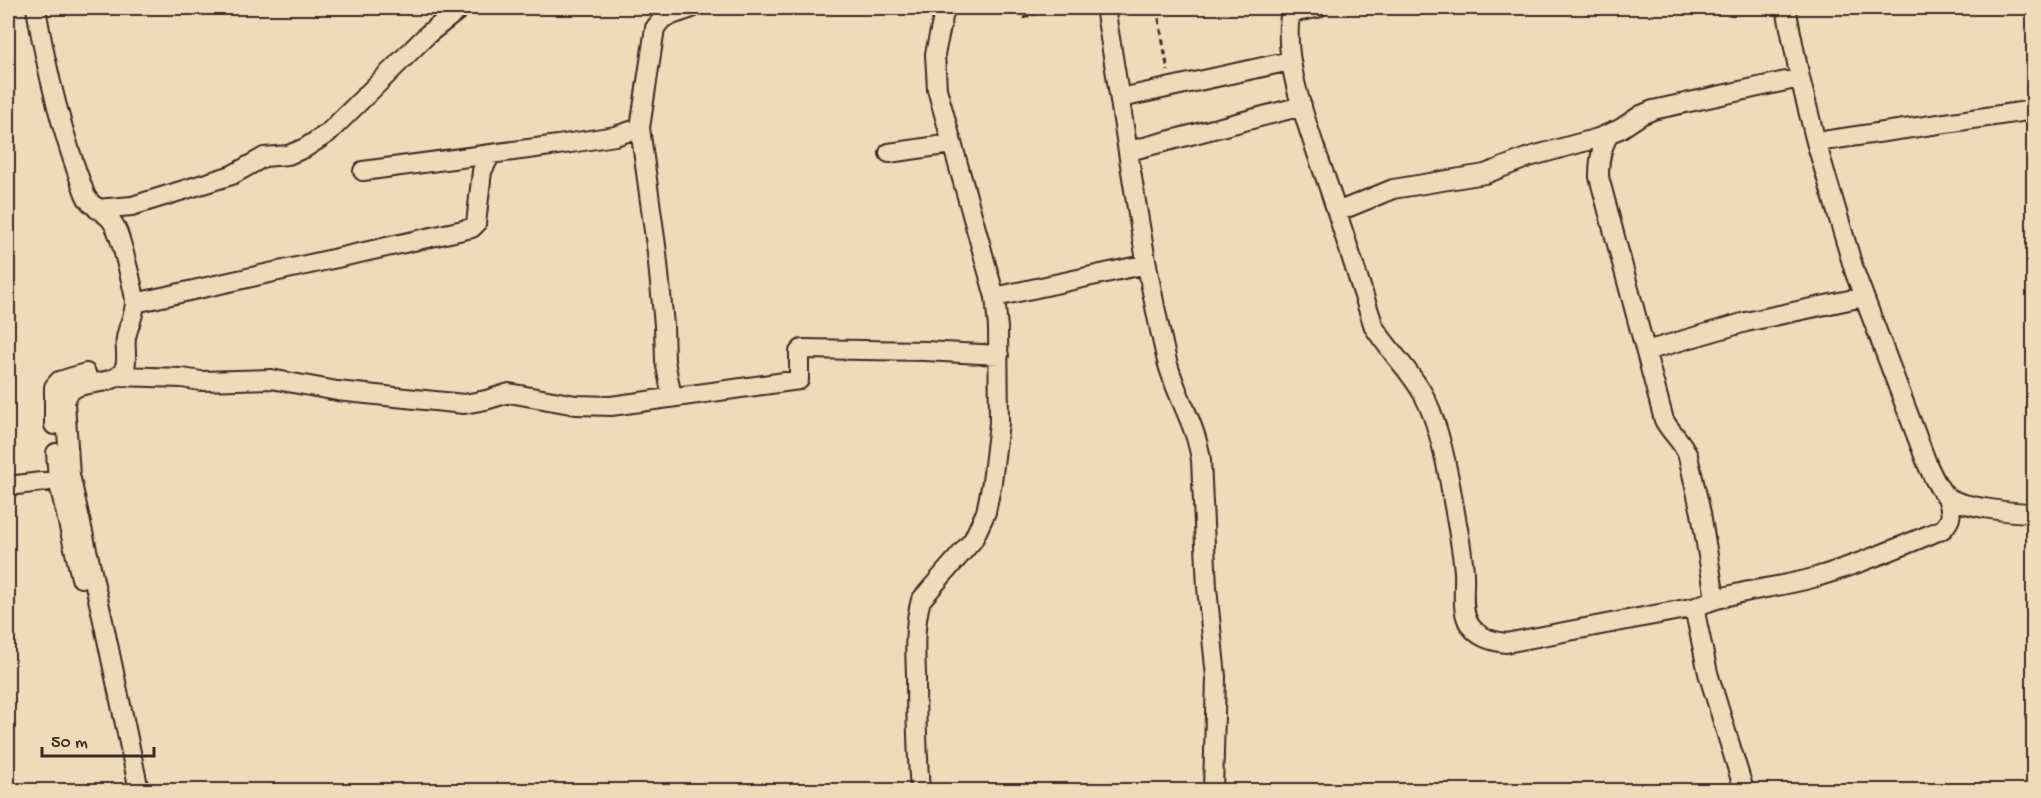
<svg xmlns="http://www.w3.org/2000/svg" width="2041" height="798" font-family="'Gochi Hand',sans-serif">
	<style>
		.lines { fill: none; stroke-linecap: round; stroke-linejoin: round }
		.street-casing { stroke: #3b2a1e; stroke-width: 22 }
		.path { stroke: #3b2a1e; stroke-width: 3; stroke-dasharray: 6 4.5; stroke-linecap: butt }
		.street { stroke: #efdbb9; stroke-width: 18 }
	</style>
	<rect width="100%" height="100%" fill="#efdbb9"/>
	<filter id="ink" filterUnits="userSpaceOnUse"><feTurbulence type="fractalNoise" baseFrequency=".0167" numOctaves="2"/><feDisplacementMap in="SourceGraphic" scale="12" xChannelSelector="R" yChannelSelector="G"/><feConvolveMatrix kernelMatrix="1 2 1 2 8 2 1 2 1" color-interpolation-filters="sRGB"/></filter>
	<g filter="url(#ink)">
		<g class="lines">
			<defs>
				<path id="street" d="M 36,8 C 46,68 63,136 85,194 C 89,205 99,208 107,216 C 111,219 115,226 117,231 C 121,240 135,293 135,302 C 135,314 128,326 126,338 C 124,350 131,368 118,376 C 101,388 69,377 65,403 L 70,475 L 102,616 L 139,790
					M 1105,8 C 1125,124 1139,242 1166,357 C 1174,393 1196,423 1201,460 L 1207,588 L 1216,677 L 1213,790
					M 1292,8 C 1277,58 1316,147 1332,197 C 1346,240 1360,284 1374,327 C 1389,351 1409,369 1423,394 C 1437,419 1447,466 1452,495 C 1456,520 1462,546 1464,572 C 1465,588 1461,607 1468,622 C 1476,637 1491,641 1506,643 L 1696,607 C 1733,590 1774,589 1813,578 C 1857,565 1900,547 1943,529 C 1954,517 1951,512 1947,497
					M 1786,8 L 1800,78 L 1816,142 L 1855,273 L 1928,466 C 1933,476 1937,487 1945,495 C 1958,507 2015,513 2034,513
					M 1291,13 L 1317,8
					M 1121,98 L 1290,61
					M 640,128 L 657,253 L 664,325 L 665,361 L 672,397
					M 1609,134 C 1601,149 1599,160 1599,177 L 1664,420 C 1671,433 1683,442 1688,456 L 1701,513 L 1715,598
					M 1816,142 L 2034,110
					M 1129,151 L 1302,106
					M 889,153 L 952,144
					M 363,171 L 558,145 L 615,136 L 640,128 L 655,28 L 663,18 L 692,8
					M 97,209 L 132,206 L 232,175 L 264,157 L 288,155 L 305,148 L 328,133 L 428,34 L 461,8
					M 1337,212 L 1393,189 L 1485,174 L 1529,157 L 1598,138 L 1620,129 L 1641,115 L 1653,110 L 1800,78
					M 995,297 L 1147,264
					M 135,303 L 472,228 L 476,224 L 482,171 L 491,154
					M 1646,351 L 1746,322 L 1863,297
					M 119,376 L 182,378 L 201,381 L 271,379 L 337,391 L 464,404 L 486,400 L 509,393 L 576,405 L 611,406 L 799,380 L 799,352 L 802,349 L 925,351 L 999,355
					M 54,425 L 54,387 L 59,381 L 86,373
					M 56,453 L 58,480 L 81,578
					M 8,486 L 58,480
					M 1696,607 L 1696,617 L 1708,673 L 1744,790
					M 920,790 C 917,752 916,713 916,674 C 915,650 914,624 921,600 L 973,540 L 986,512 L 992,482 L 999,423 L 998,328 L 995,297 L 937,89 L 935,54 L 945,8"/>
			</defs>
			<use href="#street" class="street-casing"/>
			<path class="path" d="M 1021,8 L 1023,18 L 1053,8
				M 1157,8 L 1168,71"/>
			<use href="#street" class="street"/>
		</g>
	</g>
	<rect width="2041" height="798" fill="none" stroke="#efdbb9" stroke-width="30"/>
	<rect x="15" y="15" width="2011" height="768" fill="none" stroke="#3b2a1e" stroke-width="2" filter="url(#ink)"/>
	<path d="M42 747v9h112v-9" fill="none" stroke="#3b2a1e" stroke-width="3"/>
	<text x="51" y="747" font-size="18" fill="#3b2a1e" stroke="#efdbb9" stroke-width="4.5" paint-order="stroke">50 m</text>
</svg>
